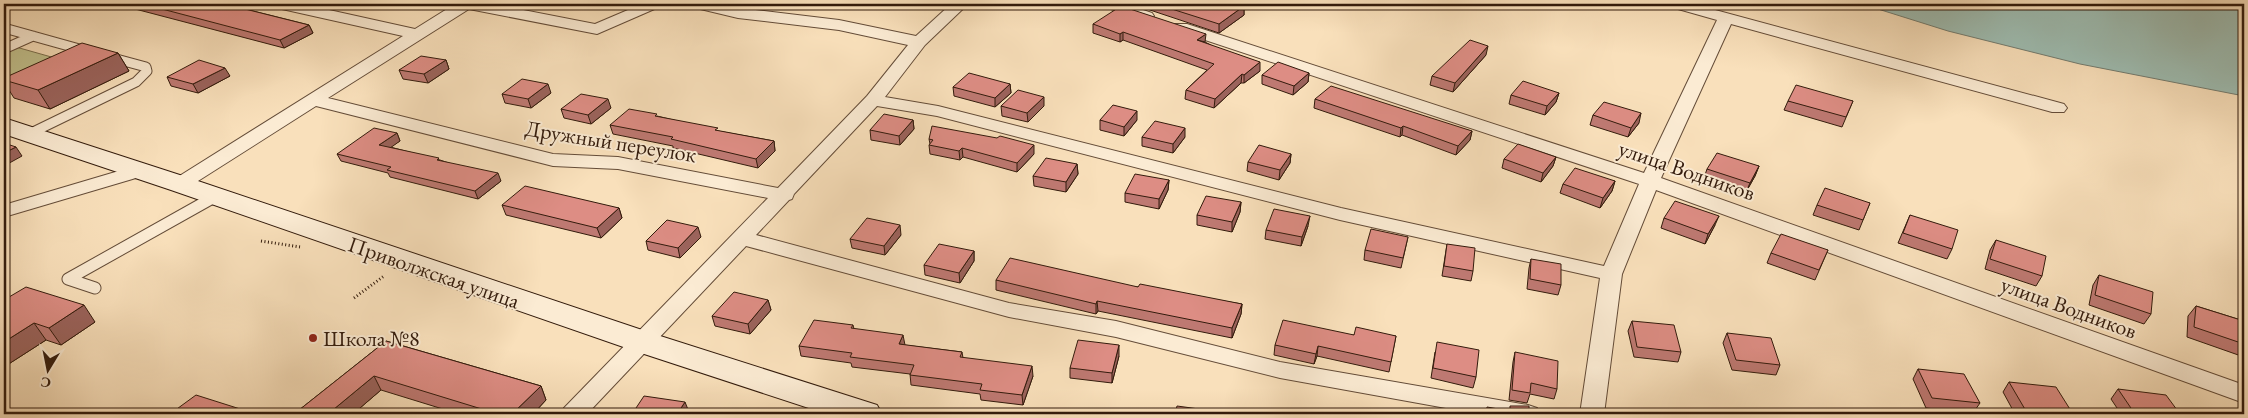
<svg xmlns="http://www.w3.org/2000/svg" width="2248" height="418" font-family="'EB Garamond',serif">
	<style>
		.green { fill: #c2c18d; stroke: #7a6e4c }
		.water { fill: #9ebdb2; stroke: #737c70 }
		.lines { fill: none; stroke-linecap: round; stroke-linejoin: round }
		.lane-far1-casing { stroke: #644c38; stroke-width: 11 }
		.lane-casing { stroke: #644c38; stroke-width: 13 }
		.street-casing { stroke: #644c38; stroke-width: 2 }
		.secondary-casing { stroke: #331b0c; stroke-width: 2 }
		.path { stroke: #331b0c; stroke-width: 3; stroke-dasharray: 1 2.5; stroke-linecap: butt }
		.lane-far1 { stroke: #fbebd3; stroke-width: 9 }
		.lane { stroke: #fbebd3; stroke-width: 11 }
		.street { fill: #fbebd3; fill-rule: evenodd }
		.secondary { fill: #fbebd3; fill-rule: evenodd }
		.wall { fill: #be7972; stroke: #331b0c }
		.shaded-wall { fill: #9b635c; stroke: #331b0c }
		.building { fill: #dd8d84; stroke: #331b0c }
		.poi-dot { fill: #8f2418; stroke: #fbebd3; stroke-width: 2 }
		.labels { text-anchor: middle; stroke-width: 4; stroke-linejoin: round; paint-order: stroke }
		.street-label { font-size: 22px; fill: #331b0c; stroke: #fbebd3 }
		.poi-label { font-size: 22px; fill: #331b0c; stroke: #fbebd3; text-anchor: start }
	</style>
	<rect width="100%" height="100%" fill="#f9e0bb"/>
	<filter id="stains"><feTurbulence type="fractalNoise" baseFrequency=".004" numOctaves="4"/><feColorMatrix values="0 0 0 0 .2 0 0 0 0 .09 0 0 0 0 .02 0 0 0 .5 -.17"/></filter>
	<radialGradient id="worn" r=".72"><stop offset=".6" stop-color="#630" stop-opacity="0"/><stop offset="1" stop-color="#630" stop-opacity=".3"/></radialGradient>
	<path class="green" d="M 16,47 L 62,60 L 20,79 L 4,74 L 4,52 Z"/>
	<path class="water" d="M 1862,4 L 2244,4 L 2244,96 L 2080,64 L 1948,31 Z"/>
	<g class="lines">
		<defs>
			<path id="lane-far1" d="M 4,28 L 83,50
				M 4,49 L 33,36
				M 29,134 L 136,82 L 147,71 L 146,67 L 109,57"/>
			<path id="lane" d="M 95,288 L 68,279 L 216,196"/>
			<path id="street" d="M 274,4 L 302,4 L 415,29 L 455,4 L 492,4 L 595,24 L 642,4 L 662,4 L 659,7 L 597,34 L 469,9 L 328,98 L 553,154 L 618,157 L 778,188 L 867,96 L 908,45 L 839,30 L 738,18 L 692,7 L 689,4 L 717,4 L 738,8 L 839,20 L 916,36 L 951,4 L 968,4 L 925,45 L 885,97 L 938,106 L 1341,208 L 1604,266 L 1639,184 L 1175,30 L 1173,27 L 1175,24 L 1187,24 L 1644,173 L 1717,20 L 1671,7 L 1668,4 L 1693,4 L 2064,104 L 2067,108 L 2064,112 L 2052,112 L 1731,24 L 1661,178 L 2244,385 L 2244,403 L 1656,190 L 1622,274 L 1604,414 L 1580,414 L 1600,278 L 1340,220 L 937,116 L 877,106 L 794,194 L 792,199 L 789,200 L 756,235 L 1009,303 L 1116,321 L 1280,362 L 1528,405 L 1537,408 L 1540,414 L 1479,414 L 1280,378 L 1116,337 L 1009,317 L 746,246 L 587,414 L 561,414 L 564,408 L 768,198 L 618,169 L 553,166 L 316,106 L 187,188 L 180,190 L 173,188 L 170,184 L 173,180 L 403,36 L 282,9 L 277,7 Z
				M 1102,4 L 1125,4 L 1152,13 L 1154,16 L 1152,19 L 1146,21 L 1105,7 Z
				M 139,165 L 146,167 L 149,171 L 146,175 L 4,217 L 4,205 Z"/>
			<path id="secondary" d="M 4,118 L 189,178 L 654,334 L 877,405 L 882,414 L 827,414 L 632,350 L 171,190 L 4,134 Z"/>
		</defs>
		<use href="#lane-far1" class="lane-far1-casing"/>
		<use href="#lane" class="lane-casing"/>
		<use href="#street" class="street-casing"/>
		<use href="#secondary" class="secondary-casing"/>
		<path class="path" d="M 261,241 L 300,247
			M 354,298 L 384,276"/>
		<use href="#lane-far1" class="lane-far1"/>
		<use href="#lane" class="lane"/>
		<use href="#street" class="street"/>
		<use href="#secondary" class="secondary"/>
	</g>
	<path class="wall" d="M 116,4 L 225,4 L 309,25 L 313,33 L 284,48 Z
		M 346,4 L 380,4 L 370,9 Z
		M 1135,4 L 1236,4 L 1244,6 L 1244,15 L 1219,33 L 1135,5 Z
		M 1093,24 L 1205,42 L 1260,71 L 1244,83 L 1241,83 L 1214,108 L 1185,99 L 1186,90 L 1207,70 L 1123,40 L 1120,42 L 1093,33 Z
		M 118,53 L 129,71 L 50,109 L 14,98 L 4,82 L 4,78 Z
		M 1486,55 L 1453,92 L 1430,85 L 1432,76 Z
		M 446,60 L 449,69 L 428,83 L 403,79 L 399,70 Z
		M 1309,73 L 1308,82 L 1293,95 L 1262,84 L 1262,75 Z
		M 230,76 L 198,93 L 171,86 L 167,77 Z
		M 1010,84 L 1011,93 L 995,107 L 954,96 L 953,87 Z
		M 551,93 L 531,108 L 505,103 L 502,94 Z
		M 1559,93 L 1556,102 L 1545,115 L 1509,104 L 1511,95 Z
		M 1315,99 L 1472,131 L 1470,140 L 1456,155 L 1402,135 L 1400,137 L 1314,108 Z
		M 1788,101 L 1853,101 L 1842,127 L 1784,110 Z
		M 1001,106 L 1044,106 L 1028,122 L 1002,116 Z
		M 611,108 L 591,124 L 564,118 L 561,109 Z
		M 1593,115 L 1639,123 L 1628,137 L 1590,125 Z
		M 657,116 L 718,131 L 774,141 L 775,151 L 758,168 L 673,148 L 673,146 L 613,134 L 610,125 Z
		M 913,120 L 914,129 L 900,145 L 871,140 L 870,130 Z
		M 1100,120 L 1137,120 L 1124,136 L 1100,130 Z
		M 397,133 L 400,141 L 390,147 L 440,160 L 501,181 L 478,199 L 390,177 L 388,173 L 341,161 L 337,154 Z
		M 1142,137 L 1185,137 L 1173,153 L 1142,146 Z
		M 929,139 L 1034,154 L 1017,172 L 963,157 L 960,160 L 930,154 L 929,145 L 930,144 Z
		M 1291,154 L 1290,163 L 1279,180 L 1247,171 L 1248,162 Z
		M 1556,157 L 1553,166 L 1541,182 L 1502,168 L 1504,159 Z
		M 1077,164 L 1078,174 L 1066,192 L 1034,186 L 1033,176 Z
		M 1759,166 L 1755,176 L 1746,192 L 1704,178 L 1707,169 Z
		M 1169,180 L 1168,190 L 1159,209 L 1125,202 L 1125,193 Z
		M 1615,181 L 1612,191 L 1600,208 L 1560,193 L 1563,184 Z
		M 1241,202 L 1240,212 L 1232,232 L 1197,225 L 1197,215 Z
		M 1870,203 L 1859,230 L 1813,215 L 1817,205 Z
		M 502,205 L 619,208 L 622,218 L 601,238 L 506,215 Z
		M 1910,215 L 1952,249 L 1947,259 L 1898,243 Z
		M 1664,218 L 1715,225 L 1705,244 L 1661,228 Z
		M 1308,226 L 1301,246 L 1265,239 L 1266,230 Z
		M 901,235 L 885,255 L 852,248 L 850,239 Z
		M 701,237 L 680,258 L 648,250 L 646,241 Z
		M 1408,237 L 1401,268 L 1364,260 L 1365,250 Z
		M 1996,240 L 2042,276 L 2036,286 L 1985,269 L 1990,250 Z
		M 1447,244 L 1473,271 L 1471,281 L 1442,276 Z
		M 1828,250 L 1815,280 L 1767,263 L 1771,253 Z
		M 974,251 L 974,261 L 960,283 L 925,275 L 924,265 Z
		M 1531,259 L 1561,285 L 1558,295 L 1527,289 L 1529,268 Z
		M 2099,275 L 2151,314 L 2144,324 L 2089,305 L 2093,285 Z
		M 996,280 L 1138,287 L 1242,304 L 1241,314 L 1232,338 L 1098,311 L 1096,314 L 996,290 Z
		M 4,300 L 95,322 L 61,345 L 46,340 L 4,367 Z
		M 768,300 L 771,310 L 750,334 L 715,326 L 712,316 Z
		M 2196,306 L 2244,321 L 2244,357 L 2187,337 L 2188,316 Z
		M 1632,321 L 1681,352 L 1678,362 L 1634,357 L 1628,331 Z
		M 853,325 L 854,329 L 904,345 L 962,352 L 963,358 L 1033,376 L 1023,405 L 981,400 L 980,394 L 911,385 L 910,374 L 852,367 L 851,363 L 801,356 L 799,346 Z
		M 1727,333 L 1780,365 L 1776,375 L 1732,370 L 1723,343 Z
		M 1354,335 L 1396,336 L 1389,372 L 1317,356 L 1314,364 L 1274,355 L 1275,345 Z
		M 386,341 L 541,386 L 546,400 L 533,414 L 459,414 L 381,390 L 353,414 L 294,414 Z
		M 1435,352 L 1476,377 L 1473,388 L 1431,378 Z
		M 1515,352 L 1557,389 L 1554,399 L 1530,394 L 1527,403 L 1509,400 L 1513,362 Z
		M 1119,356 L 1112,383 L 1070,378 L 1070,368 Z
		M 1918,369 L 1980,403 L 1973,413 L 1926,408 L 1913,379 Z
		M 2009,382 L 2073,414 L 2015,414 L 2003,392 Z
		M 2118,389 L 2180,414 L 2121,414 L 2111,399 Z
		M 2232,410 L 2244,414 L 2229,414 Z"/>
	<path class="shaded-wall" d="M 368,4 L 380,4 L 370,9 Z
		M 1244,6 L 1244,15 L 1219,33 L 1219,24 Z
		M 309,25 L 313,33 L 284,48 L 280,40 Z
		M 1123,32 L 1123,40 L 1120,42 L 1120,34 Z
		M 1206,34 L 1205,42 L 1197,40 Z
		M 1488,46 L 1486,55 L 1453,92 L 1455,83 Z
		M 118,53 L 129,71 L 50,109 L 38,90 Z
		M 446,60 L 449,69 L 428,83 L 424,74 Z
		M 1260,62 L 1260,71 L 1244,83 L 1244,75 Z
		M 225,68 L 230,76 L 198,93 L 193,84 Z
		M 1309,73 L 1308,82 L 1293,95 L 1294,86 Z
		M 1242,74 L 1241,83 L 1214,108 L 1215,99 Z
		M 548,84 L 551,93 L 531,108 L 528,99 Z
		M 1010,84 L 1011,93 L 995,107 L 995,98 Z
		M 1559,93 L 1556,102 L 1545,115 L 1547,106 Z
		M 1044,97 L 1044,106 L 1028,122 L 1027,113 Z
		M 608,99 L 611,108 L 591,124 L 588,115 Z
		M 1137,111 L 1137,120 L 1124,136 L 1124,127 Z
		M 1641,113 L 1639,123 L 1628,137 L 1631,128 Z
		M 913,120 L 914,129 L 900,145 L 899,136 Z
		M 1403,126 L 1402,135 L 1400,137 L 1401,128 Z
		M 1185,128 L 1185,137 L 1173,153 L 1173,144 Z
		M 1472,131 L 1470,140 L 1456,155 L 1458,146 Z
		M 397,133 L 400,141 L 383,153 L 379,145 Z
		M 774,141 L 775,151 L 758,168 L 756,159 Z
		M 1034,145 L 1034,154 L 1017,172 L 1017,163 Z
		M 16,147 L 22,156 L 4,166 L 4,153 Z
		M 962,148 L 963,157 L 960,160 L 959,151 Z
		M 1291,154 L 1290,163 L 1279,180 L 1280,170 Z
		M 1556,157 L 1553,166 L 1541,182 L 1543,173 Z
		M 1077,164 L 1078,174 L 1066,192 L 1066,182 Z
		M 1759,166 L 1755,176 L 1746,192 L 1750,183 Z
		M 498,173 L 501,181 L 478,199 L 475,191 Z
		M 1169,180 L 1168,190 L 1159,209 L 1159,199 Z
		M 1615,181 L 1612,191 L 1600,208 L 1603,198 Z
		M 1241,202 L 1240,212 L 1232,232 L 1232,222 Z
		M 619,208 L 622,218 L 601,238 L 597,228 Z
		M 1310,216 L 1308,226 L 1301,246 L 1302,237 Z
		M 1719,216 L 1715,225 L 1705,244 L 1708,234 Z
		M 900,225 L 901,235 L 885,255 L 884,246 Z
		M 698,227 L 701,237 L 680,258 L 678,248 Z
		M 974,251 L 974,261 L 960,283 L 959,273 Z
		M 768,300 L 771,310 L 750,334 L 748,324 Z
		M 1097,301 L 1098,311 L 1096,314 L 1096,304 Z
		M 1242,304 L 1241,314 L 1232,338 L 1232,328 Z
		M 84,305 L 95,322 L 61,345 L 49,328 Z
		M 34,323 L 46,340 L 4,367 L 4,342 Z
		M 903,335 L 905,345 L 899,344 Z
		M 1119,345 L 1119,356 L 1112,383 L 1112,373 Z
		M 1318,346 L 1317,356 L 1314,364 L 1316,354 Z
		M 1032,366 L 1033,376 L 1023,405 L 1022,395 Z
		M 374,376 L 381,390 L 353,414 L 328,414 Z
		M 541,386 L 546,400 L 533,414 L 512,414 Z
		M 685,402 L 689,412 L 687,414 L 677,414 Z"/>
	<path class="building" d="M 143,4 L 225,4 L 309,25 L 280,40 Z
		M 1156,4 L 1236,4 L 1244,6 L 1219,24 Z
		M 1121,6 L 1206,34 L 1197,40 L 1260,62 L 1244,75 L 1242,74 L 1215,99 L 1186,90 L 1214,64 L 1123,32 L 1120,34 L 1093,24 Z
		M 1470,40 L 1488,46 L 1455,83 L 1432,76 Z
		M 82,43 L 118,53 L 38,90 L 4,80 L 4,78 Z
		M 421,56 L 446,60 L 424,74 L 399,70 Z
		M 199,60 L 225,68 L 193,84 L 167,77 Z
		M 1278,62 L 1309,73 L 1294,86 L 1262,75 Z
		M 969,73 L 1010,84 L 995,98 L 953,87 Z
		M 522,79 L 548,84 L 528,99 L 502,94 Z
		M 1523,81 L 1559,93 L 1547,106 L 1511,95 Z
		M 1796,85 L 1853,101 L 1846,117 L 1788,101 Z
		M 1331,86 L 1472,131 L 1458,146 L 1403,126 L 1401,128 L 1315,99 Z
		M 1018,90 L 1044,97 L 1027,113 L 1001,106 Z
		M 581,94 L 608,99 L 588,115 L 561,109 Z
		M 1604,102 L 1641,113 L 1631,128 L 1593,115 Z
		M 1113,105 L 1137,111 L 1124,127 L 1100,120 Z
		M 629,109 L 657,114 L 655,116 L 718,128 L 715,130 L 774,141 L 756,159 L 671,139 L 673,137 L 610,125 Z
		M 884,114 L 913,120 L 899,136 L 870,130 Z
		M 1155,121 L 1185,128 L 1173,144 L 1142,137 Z
		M 932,126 L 997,138 L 1000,136 L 1034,145 L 1017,163 L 962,148 L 959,151 L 929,145 L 933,140 L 929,139 Z
		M 374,128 L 397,133 L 379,145 L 439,158 L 437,160 L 498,173 L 475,191 L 387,170 L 391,167 L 337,154 Z
		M 4,143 L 16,147 L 4,153 Z
		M 1518,144 L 1556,157 L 1543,173 L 1504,159 Z
		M 1259,145 L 1291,154 L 1280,170 L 1248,162 Z
		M 1717,153 L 1759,166 L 1750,183 L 1707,169 Z
		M 1046,158 L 1077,164 L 1066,182 L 1033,176 Z
		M 1575,168 L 1615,181 L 1603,198 L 1563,184 Z
		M 1135,174 L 1169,180 L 1159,199 L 1125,193 Z
		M 525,186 L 619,208 L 597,228 L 502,205 Z
		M 1825,188 L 1870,203 L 1863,220 L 1817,205 Z
		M 1206,196 L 1241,202 L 1232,222 L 1197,215 Z
		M 1675,201 L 1719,216 L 1708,234 L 1664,218 Z
		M 1274,209 L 1310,216 L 1302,237 L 1266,230 Z
		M 1910,215 L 1958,230 L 1952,249 L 1903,233 Z
		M 867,218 L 900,225 L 884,246 L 850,239 Z
		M 667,220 L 698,227 L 678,248 L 646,241 Z
		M 1371,229 L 1408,237 L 1403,258 L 1365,250 Z
		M 1781,234 L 1828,250 L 1819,270 L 1771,253 Z
		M 1996,240 L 2046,256 L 2042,276 L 1990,259 Z
		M 939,244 L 974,251 L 959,273 L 924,265 Z
		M 1447,244 L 1475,248 L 1473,271 L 1444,266 Z
		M 1010,258 L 1138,287 L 1140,284 L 1242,304 L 1232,328 L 1097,301 L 1096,304 L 996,280 Z
		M 1531,259 L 1561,264 L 1561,285 L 1530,279 Z
		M 2099,275 L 2153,292 L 2151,314 L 2095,295 Z
		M 26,287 L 84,305 L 49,328 L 34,323 L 4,342 L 4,300 Z
		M 734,292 L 768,300 L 748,324 L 712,316 Z
		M 2196,306 L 2244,321 L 2244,344 L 2194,327 Z
		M 814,320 L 853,325 L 851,328 L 903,335 L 899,344 L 962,352 L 960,357 L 1032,366 L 1022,395 L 980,390 L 982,384 L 910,375 L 914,365 L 850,357 L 852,353 L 799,346 Z
		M 1283,320 L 1354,335 L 1356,327 L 1396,336 L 1391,362 L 1318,346 L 1316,354 L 1275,345 Z
		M 1632,321 L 1674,325 L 1681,352 L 1637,347 Z
		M 1727,333 L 1771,338 L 1780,365 L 1736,360 Z
		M 1078,340 L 1119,345 L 1112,373 L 1070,368 Z
		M 386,341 L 541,386 L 512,414 L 498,414 L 374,376 L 328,414 L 294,414 Z
		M 1437,342 L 1479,350 L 1476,377 L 1433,368 Z
		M 1515,352 L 1558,361 L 1557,389 L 1531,383 L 1530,393 L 1512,390 Z
		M 1918,369 L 1964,374 L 1980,403 L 1932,398 Z
		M 2009,382 L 2056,387 L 2073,414 L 2050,414 L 2026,411 Z
		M 2118,389 L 2166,395 L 2180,414 L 2135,414 Z
		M 196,395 L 256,414 L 170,414 Z
		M 644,396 L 685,402 L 677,414 L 632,414 Z
		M 1177,406 L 1221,412 L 1220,414 L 1175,414 Z
		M 1510,406 L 1529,406 L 1529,414 L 1486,414 L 1487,407 L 1510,411 Z
		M 2232,410 L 2244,411 L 2244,414 L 2235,414 Z"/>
	<circle class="poi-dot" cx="313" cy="338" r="5"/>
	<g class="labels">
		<g class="street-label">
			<text transform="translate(611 141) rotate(9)" y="8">Дружный переулок</text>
			<text transform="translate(1687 170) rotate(19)" y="8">улица Водников</text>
			<text transform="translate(434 272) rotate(19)" y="8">Приволжская улица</text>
			<text transform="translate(2069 307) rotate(20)" y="8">улица Водников</text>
		</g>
		<g class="poi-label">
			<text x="323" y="346">Школа №8</text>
		</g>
	</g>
	<rect width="2248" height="418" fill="none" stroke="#f9e0bb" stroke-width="20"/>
	<rect x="5" y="5" width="2238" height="408" fill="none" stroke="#331b0c" stroke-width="2.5"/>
	<rect x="10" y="10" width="2228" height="398" fill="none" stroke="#331b0c"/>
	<g transform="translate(48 370) rotate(190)" stroke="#fbebd3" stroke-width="4" paint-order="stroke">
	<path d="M0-4L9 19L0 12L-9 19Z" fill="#331b0c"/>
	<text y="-8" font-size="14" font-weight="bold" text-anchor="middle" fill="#331b0c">С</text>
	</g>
	<rect width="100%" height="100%" filter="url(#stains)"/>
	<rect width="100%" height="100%" fill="url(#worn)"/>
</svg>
